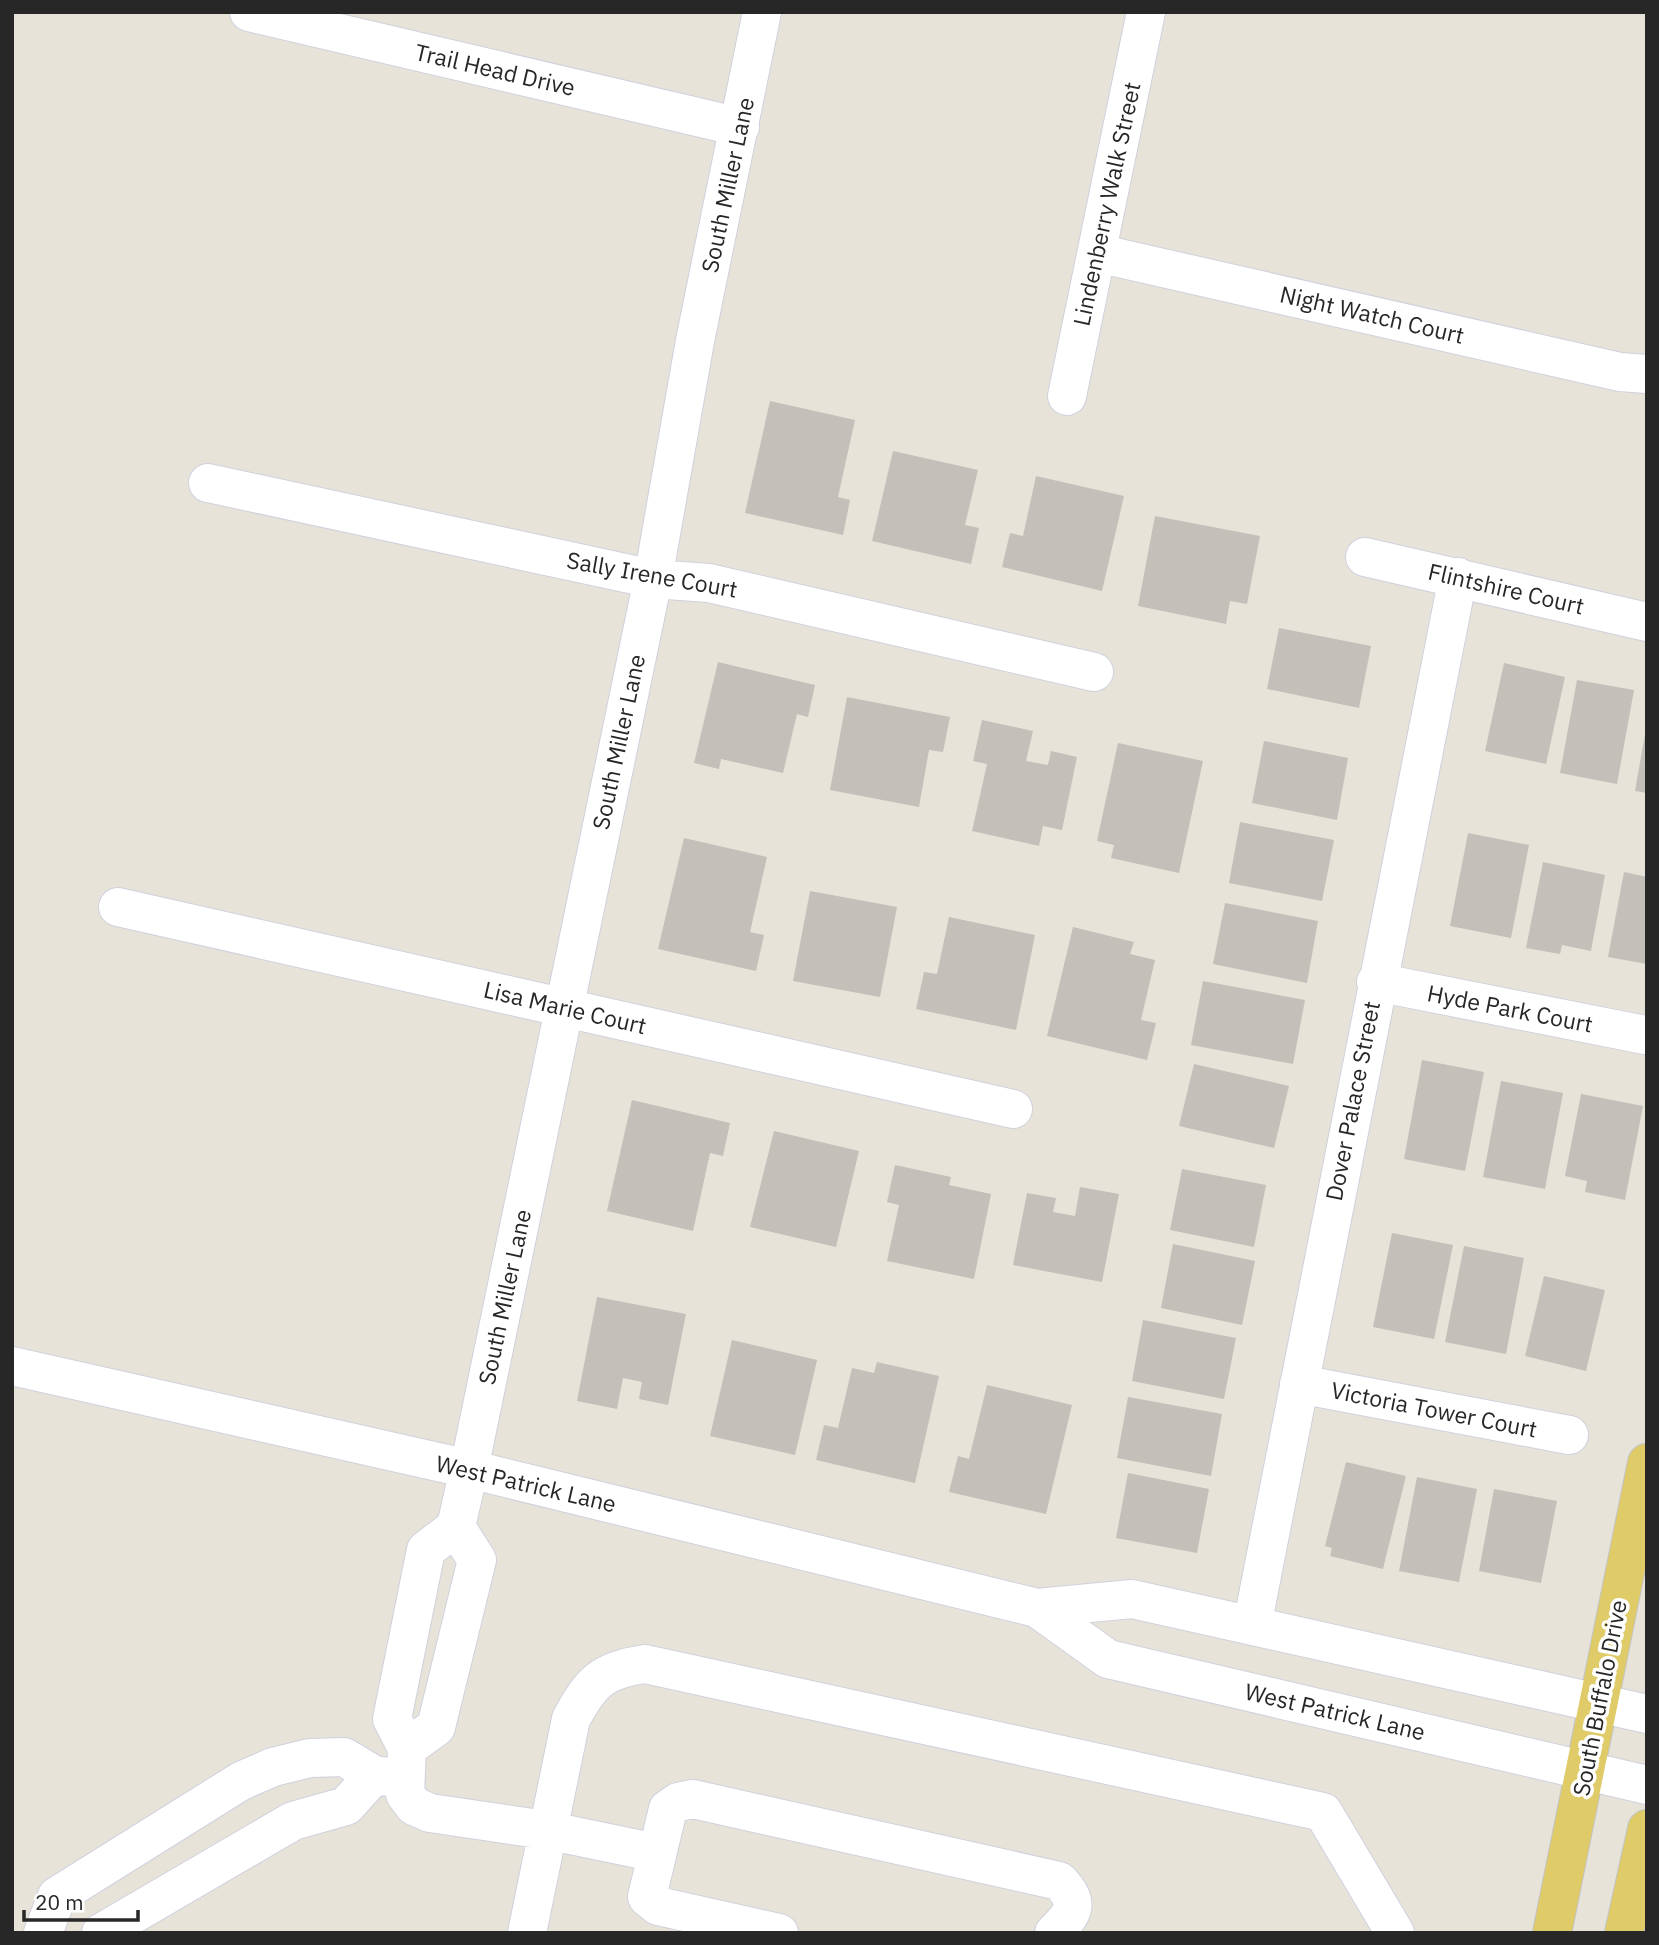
<svg xmlns="http://www.w3.org/2000/svg" width="1659" height="1945" font-family="'IBM Plex Sans',sans-serif">
	<style>
		.building { fill: #c3bfb9 }
		.lines { fill: none; stroke-linecap: round; stroke-linejoin: round }
		.minor-casing { stroke: #cfd1de; stroke-width: 40 }
		.major-casing { stroke: #c3c3c3; stroke-width: 40 }
		.minor { stroke: #fff; stroke-width: 38 }
		.major { stroke: #dfcb67; stroke-width: 38 }
		.labels { text-anchor: middle; stroke-width: 7; stroke-linejoin: round; paint-order: stroke }
		.street-label { font-size: 23px; fill: #272727; stroke: #fff }
	</style>
	<rect width="100%" height="100%" fill="#e8e3d9"/>
	<path class="building" d="M 770,401 L 855,420 L 838,497 L 850,500 L 843,535 L 745,513 Z
		M 893,451 L 978,470 L 965,525 L 979,528 L 971,564 L 872,541 Z
		M 1036,476 L 1124,496 L 1102,591 L 1002,567 L 1010,533 L 1023,536 Z
		M 1155,516 L 1260,536 L 1247,604 L 1230,601 L 1226,624 L 1138,606 Z
		M 1279,628 L 1371,646 L 1359,708 L 1267,689 Z
		M 718,662 L 815,685 L 808,717 L 797,714 L 783,773 L 721,759 L 719,769 L 694,763 Z
		M 1504,663 L 1565,677 L 1546,764 L 1485,751 Z
		M 1577,680 L 1634,690 L 1617,784 L 1560,773 Z
		M 847,697 L 950,717 L 943,752 L 929,750 L 919,807 L 830,790 Z
		M 982,720 L 1033,731 L 1026,761 L 1048,765 L 1051,751 L 1077,757 L 1062,830 L 1043,826 L 1039,846 L 972,831 L 987,764 L 973,761 Z
		M 1645,734 L 1647,734 L 1647,793 L 1635,791 Z
		M 1264,741 L 1348,758 L 1337,820 L 1252,803 Z
		M 1118,743 L 1203,761 L 1179,873 L 1111,858 L 1114,845 L 1097,841 Z
		M 1240,822 L 1334,840 L 1322,901 L 1229,883 Z
		M 1468,833 L 1529,845 L 1511,938 L 1450,926 Z
		M 684,838 L 767,857 L 750,932 L 764,935 L 756,971 L 658,949 Z
		M 1543,862 L 1605,875 L 1591,951 L 1562,945 L 1560,954 L 1526,948 Z
		M 1624,872 L 1647,877 L 1647,964 L 1608,957 Z
		M 810,891 L 897,907 L 880,997 L 793,981 Z
		M 1225,903 L 1318,921 L 1307,983 L 1213,964 Z
		M 949,917 L 1035,935 L 1016,1030 L 916,1009 L 924,972 L 937,974 Z
		M 1073,927 L 1134,942 L 1130,954 L 1155,960 L 1141,1020 L 1156,1023 L 1147,1060 L 1047,1036 Z
		M 1203,981 L 1305,1000 L 1293,1064 L 1191,1045 Z
		M 1422,1060 L 1484,1072 L 1465,1171 L 1404,1159 Z
		M 1194,1064 L 1289,1086 L 1274,1148 L 1179,1126 Z
		M 1501,1081 L 1563,1093 L 1545,1189 L 1483,1177 Z
		M 1581,1094 L 1643,1106 L 1625,1200 L 1585,1192 L 1587,1181 L 1565,1176 Z
		M 632,1100 L 730,1123 L 723,1156 L 710,1153 L 693,1231 L 607,1211 Z
		M 774,1131 L 859,1151 L 836,1247 L 750,1227 Z
		M 895,1165 L 951,1177 L 949,1185 L 991,1194 L 974,1279 L 887,1261 L 899,1205 L 887,1202 Z
		M 1182,1169 L 1266,1185 L 1254,1247 L 1170,1230 Z
		M 1080,1187 L 1119,1194 L 1102,1282 L 1013,1265 L 1027,1193 L 1056,1198 L 1053,1212 L 1075,1216 Z
		M 1392,1233 L 1453,1245 L 1434,1339 L 1373,1327 Z
		M 1173,1244 L 1255,1261 L 1242,1325 L 1161,1308 Z
		M 1464,1246 L 1524,1258 L 1506,1354 L 1445,1342 Z
		M 1544,1276 L 1605,1290 L 1586,1371 L 1525,1356 Z
		M 597,1297 L 686,1314 L 668,1405 L 639,1399 L 642,1382 L 623,1378 L 617,1409 L 577,1401 Z
		M 1143,1320 L 1236,1338 L 1224,1399 L 1132,1381 Z
		M 732,1340 L 817,1360 L 795,1455 L 710,1436 Z
		M 877,1362 L 939,1376 L 915,1483 L 816,1460 L 824,1425 L 838,1428 L 852,1368 L 874,1373 Z
		M 987,1385 L 1072,1405 L 1046,1514 L 949,1492 L 958,1456 L 969,1459 Z
		M 1128,1397 L 1222,1414 L 1211,1476 L 1117,1458 Z
		M 1346,1462 L 1406,1476 L 1383,1569 L 1330,1556 L 1332,1548 L 1325,1546 Z
		M 1128,1473 L 1209,1489 L 1197,1553 L 1116,1538 Z
		M 1417,1477 L 1477,1489 L 1459,1582 L 1399,1571 Z
		M 1494,1489 L 1557,1501 L 1541,1583 L 1479,1571 Z"/>
	<g class="lines">
		<defs>
			<path id="minor" d="M 249,12 L 740,127
				M 1097,253 L 1620,372 L 1647,374
				M 1067,396 L 1146,12
				M 208,483 L 653,579 L 709,583 L 1094,672
				M 1365,557 L 1647,622
				M 118,907 L 1013,1109
				M 1376,982 L 1645,1035
				M 12,1366 L 469,1469 L 1037,1608 L 1132,1599 L 1647,1714
				M 1299,1384 L 1569,1435
				M 1037,1608 L 1108,1659 L 1647,1785
				M 1252,1626 L 1458,577
				M 407,1748 L 436,1727 L 477,1560 L 456,1527
				M 657,1853 L 546,1830 L 430,1813 L 414,1806 L 405,1794 L 407,1748 L 392,1719 L 426,1550 L 456,1527 L 469,1469 L 653,579 L 695,341 L 762,12
				M 43,1933 L 57,1896 L 241,1781 L 273,1767 L 310,1758 L 344,1757 L 374,1775 L 403,1779
				M 101,1933 L 293,1821 L 346,1806 L 374,1775
				M 527,1933 L 571,1719 C 591,1682 602,1670 645,1664 L 1323,1812 L 1395,1933
				M 779,1933 L 658,1906 L 647,1897 L 668,1809 L 678,1802 L 693,1799 L 1059,1881 C 1081,1903 1074,1913 1054,1933"/>
			<path id="major" d="M 1552,1933 L 1647,1463
				M 1624,1933 L 1647,1829"/>
		</defs>
		<use href="#minor" class="minor-casing"/>
		<use href="#major" class="major-casing"/>
		<use href="#minor" class="minor"/>
		<use href="#major" class="major"/>
	</g>
	<g class="labels">
		<g class="street-label">
			<text transform="translate(495 70) rotate(13)" y="8">Trail Head Drive</text>
			<text transform="translate(728 185) rotate(-78)" y="8">South Miller Lane</text>
			<text transform="translate(1107 204) rotate(-78)" y="8">Lindenberry Walk Street</text>
			<text transform="translate(1372 315) rotate(13)" y="8">Night Watch Court</text>
			<text transform="translate(652 575) rotate(10)" y="8">Sally Irene Court</text>
			<text transform="translate(1506 589) rotate(13)" y="8">Flintshire Court</text>
			<text transform="translate(619 742) rotate(-78)" y="8">South Miller Lane</text>
			<text transform="translate(565 1008) rotate(13)" y="8">Lisa Marie Court</text>
			<text transform="translate(1510 1009) rotate(11)" y="8">Hyde Park Court</text>
			<text transform="translate(1353 1101) rotate(-79)" y="8">Dover Palace Street</text>
			<text transform="translate(505 1297) rotate(-78)" y="8">South Miller Lane</text>
			<text transform="translate(1434 1410) rotate(11)" y="8">Victoria Tower Court</text>
			<text transform="translate(526 1484) rotate(13)" y="8">West Patrick Lane</text>
			<text transform="translate(1600 1698) rotate(-79)" y="8">South Buffalo Drive</text>
			<text transform="translate(1335 1712) rotate(13)" y="8">West Patrick Lane</text>
		</g>
	</g>
	<rect width="1659" height="1945" fill="none" stroke="#272727" stroke-width="28"/>
	<path d="M24 1910v10h114v-10" fill="none" stroke="#272727" stroke-width="3.5"/>
	<text x="35" y="1910" font-size="21" fill="#272727" stroke="#ffffff" stroke-width="5" paint-order="stroke">20 m</text>
</svg>
